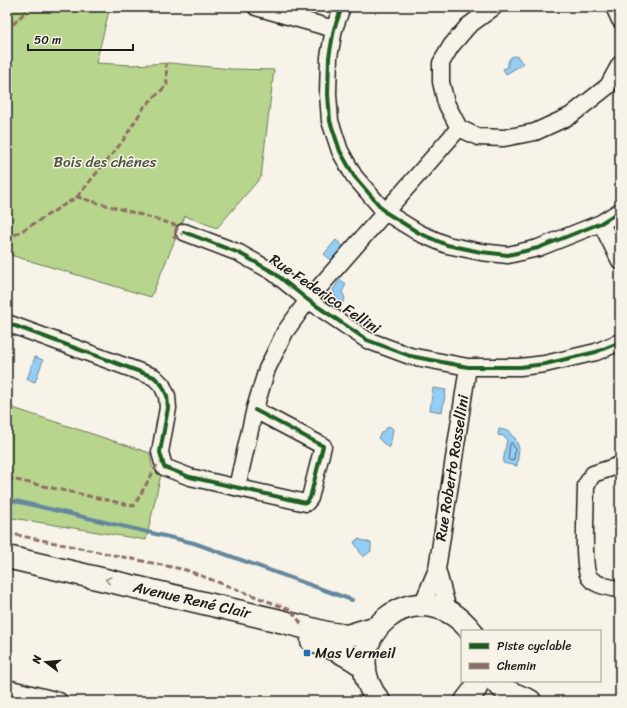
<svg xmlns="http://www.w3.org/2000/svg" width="627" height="708" font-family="Sriracha,sans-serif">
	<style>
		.green { fill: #b8d58d; stroke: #6a7854 }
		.water { fill: #95cef5; stroke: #65879e }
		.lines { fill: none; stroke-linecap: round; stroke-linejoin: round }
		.shore { stroke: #4c6373; stroke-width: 1 }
		.stream { stroke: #65879e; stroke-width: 4 }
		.minor-casing { stroke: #1c1c1c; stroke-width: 19 }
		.secondary-casing { stroke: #1c1c1c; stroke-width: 25 }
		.minor { stroke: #f7f3e8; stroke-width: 16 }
		.secondary { stroke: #f7f3e8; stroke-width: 22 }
		.quiet { stroke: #8d6e63; stroke-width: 3; stroke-dasharray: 6 3; stroke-linecap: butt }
		.cycleway-casing { stroke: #f7f3e8; stroke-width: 6 }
		.cycleway { stroke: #1b5e20; stroke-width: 4 }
		.oneway { stroke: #94928c }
		.poi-dot { fill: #1f6fb2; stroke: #f7f3e8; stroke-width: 1.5 }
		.labels { text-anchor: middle; stroke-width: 3; stroke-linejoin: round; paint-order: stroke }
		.park-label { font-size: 15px; fill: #4b543e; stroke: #f7f3e8 }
		.street-label { font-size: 15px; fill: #1c1c1c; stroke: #f7f3e8 }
		.poi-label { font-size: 15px; fill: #1c1c1c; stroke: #f7f3e8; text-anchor: start }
	</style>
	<rect width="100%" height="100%" fill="#f7f3e8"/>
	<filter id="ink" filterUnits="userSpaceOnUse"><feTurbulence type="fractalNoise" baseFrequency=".025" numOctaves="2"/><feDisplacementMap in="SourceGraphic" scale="8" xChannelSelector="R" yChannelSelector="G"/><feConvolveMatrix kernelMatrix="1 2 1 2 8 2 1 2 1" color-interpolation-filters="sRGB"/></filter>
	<g filter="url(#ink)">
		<path class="green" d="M 7,7 L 110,7 L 96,63 L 132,65 L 170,63 L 231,69 L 274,70 L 261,177 L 217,228 L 185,216 L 151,297 L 7,254 Z
			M 7,406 L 150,453 L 152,467 L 161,474 L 146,540 L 7,517 Z"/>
		<path class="water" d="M 513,56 L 518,57 L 523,64 L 506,74 L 503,69 L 508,67 C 507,63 509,58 513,56 Z
			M 336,240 L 344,247 L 332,261 L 324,254 Z
			M 340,279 L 346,284 L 342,292 L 345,298 L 342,304 L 337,300 L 333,290 Z
			M 35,357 L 43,360 L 35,382 L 27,379 Z
			M 433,388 L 446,390 L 442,412 L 430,410 Z
			M 389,426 L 393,429 L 390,447 L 388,447 L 383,443 L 378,438 L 381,433 Z
			M 499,429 L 510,431 L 510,433 L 513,437 L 515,438 L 519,448 L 517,466 L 503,463 L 507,439 L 503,436 L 498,435 Z
			M 358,539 L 371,543 L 371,551 L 363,557 L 354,542 Z"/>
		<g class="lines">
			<path class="shore" d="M 512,443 L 515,449 L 514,459 L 512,461 L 509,460 L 508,459 L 510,444 Z"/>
			<path class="stream" d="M 7,499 L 194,543 L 352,600"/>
			<defs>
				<path id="minor" d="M 256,7 L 334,29
					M 342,7 L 334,29 L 329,57 L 328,94 L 330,121 L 340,151 L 354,176 L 385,212 L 419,233 L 447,245 L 481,252 L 508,255 L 538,248 L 601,223 L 620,211
					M 494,7 L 468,26 L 451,46 L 441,63 L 441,82 L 446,103 L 459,128 L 478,137 L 504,138 L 535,132 L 570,116 L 608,86 L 620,64
					M 614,7 L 620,20
					M 601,223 L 620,261
					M 184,232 L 239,253 L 273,272 L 308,300 L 367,340 L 410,356 L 468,367 L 520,367 L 545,364 L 596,352 L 620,342
					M 7,323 L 154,377 L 162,385 L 167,396 L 168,408 L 160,452 L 164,467 L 190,477 L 306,503 L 310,498 L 323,446 L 255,410
					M 620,465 L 593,474 L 586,485 C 586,501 582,567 589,577 C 595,586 611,587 620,590
					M 237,487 L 255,408 L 267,369 L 285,332 L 308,300 L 459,128
					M 437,569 L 448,610
					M 422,605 L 437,569 L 468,367
					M 7,688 L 59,701"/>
				<path id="secondary" d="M 7,557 L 276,620 L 327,633 L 347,636 L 377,627
					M 312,641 C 332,646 348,655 365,667
					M 495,681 L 506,691 L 530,701
					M 379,701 C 330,641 417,564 471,631
					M 466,701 L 476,688 L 477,681"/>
			</defs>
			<use href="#minor" class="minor-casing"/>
			<use href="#secondary" class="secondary-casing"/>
			<use href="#minor" class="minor"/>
			<use href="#secondary" class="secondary"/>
			<path class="quiet" d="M 7,31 L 24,13 L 26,7
				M 77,197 L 122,142 L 144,107 L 167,85 L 166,63
				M 7,240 L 77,197 L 142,215 L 178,226 L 174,237 L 176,238 L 184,232
				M 7,478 L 134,506 L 157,465 L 163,462
				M 7,533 L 186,570 L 291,610 L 303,626"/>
			<defs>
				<path id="cycleway" d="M 342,7 L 334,29 L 329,57 L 328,94 L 330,121 L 340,151 L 354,176 L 385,212 L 419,233 L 447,245 L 481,252 L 508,255 L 538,248 L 601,223 L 620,211
					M 184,232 L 239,253 L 273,272 L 308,300 L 367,340 L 410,356 L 468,367 L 520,367 L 545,364 L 596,352 L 620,342
					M 7,323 L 154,377 L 162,385 L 167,396 L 168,408 L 160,452 L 164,467 L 190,477 L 306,503 L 310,498 L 323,446 L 255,410"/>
			</defs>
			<use href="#cycleway" class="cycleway-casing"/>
			<use href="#cycleway" class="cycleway"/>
		</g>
		<defs><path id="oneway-chevron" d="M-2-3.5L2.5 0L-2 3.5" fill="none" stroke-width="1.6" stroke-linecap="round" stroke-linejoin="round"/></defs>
		<use class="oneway" href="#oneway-chevron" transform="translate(108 580) rotate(-167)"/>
	</g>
	<rect class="poi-dot" x="303" y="649" width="8" height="8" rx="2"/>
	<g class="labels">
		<g class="park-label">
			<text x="105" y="167">Bois des chênes</text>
		</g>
		<g class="street-label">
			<text transform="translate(325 294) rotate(34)" y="5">Rue Federico Fellini</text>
			<text transform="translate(452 468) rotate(-81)" y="5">Rue Roberto Rossellini</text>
			<text transform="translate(192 600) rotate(13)" y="5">Avenue René Clair</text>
		</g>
		<g class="poi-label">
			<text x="315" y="658">Mas Vermeil</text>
		</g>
	</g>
	<rect width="627" height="708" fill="none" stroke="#f7f3e8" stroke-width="24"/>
	<rect x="12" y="12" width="603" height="684" fill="none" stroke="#1c1c1c" stroke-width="1.5" filter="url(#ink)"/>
	<rect x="461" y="630" width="140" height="52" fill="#f7f3e8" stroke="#9f9d96"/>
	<rect x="469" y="643" width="20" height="6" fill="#1b5e20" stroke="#9f9d96"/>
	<text x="497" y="650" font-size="12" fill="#1c1c1c">Piste cyclable</text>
	<rect x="469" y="663" width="20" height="6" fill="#8d6e63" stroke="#9f9d96"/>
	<text x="497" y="670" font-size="12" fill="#1c1c1c">Chemin</text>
	<g transform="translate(46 662) rotate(286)" stroke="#f7f3e8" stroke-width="3" paint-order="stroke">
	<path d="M0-3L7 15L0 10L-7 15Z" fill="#1c1c1c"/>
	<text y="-6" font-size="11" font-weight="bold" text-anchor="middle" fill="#1c1c1c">N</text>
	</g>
	<path d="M28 44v6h105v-6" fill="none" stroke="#1c1c1c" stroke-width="2"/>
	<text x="34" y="44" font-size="12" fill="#1c1c1c" stroke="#f7f3e8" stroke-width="3" paint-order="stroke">50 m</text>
</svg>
